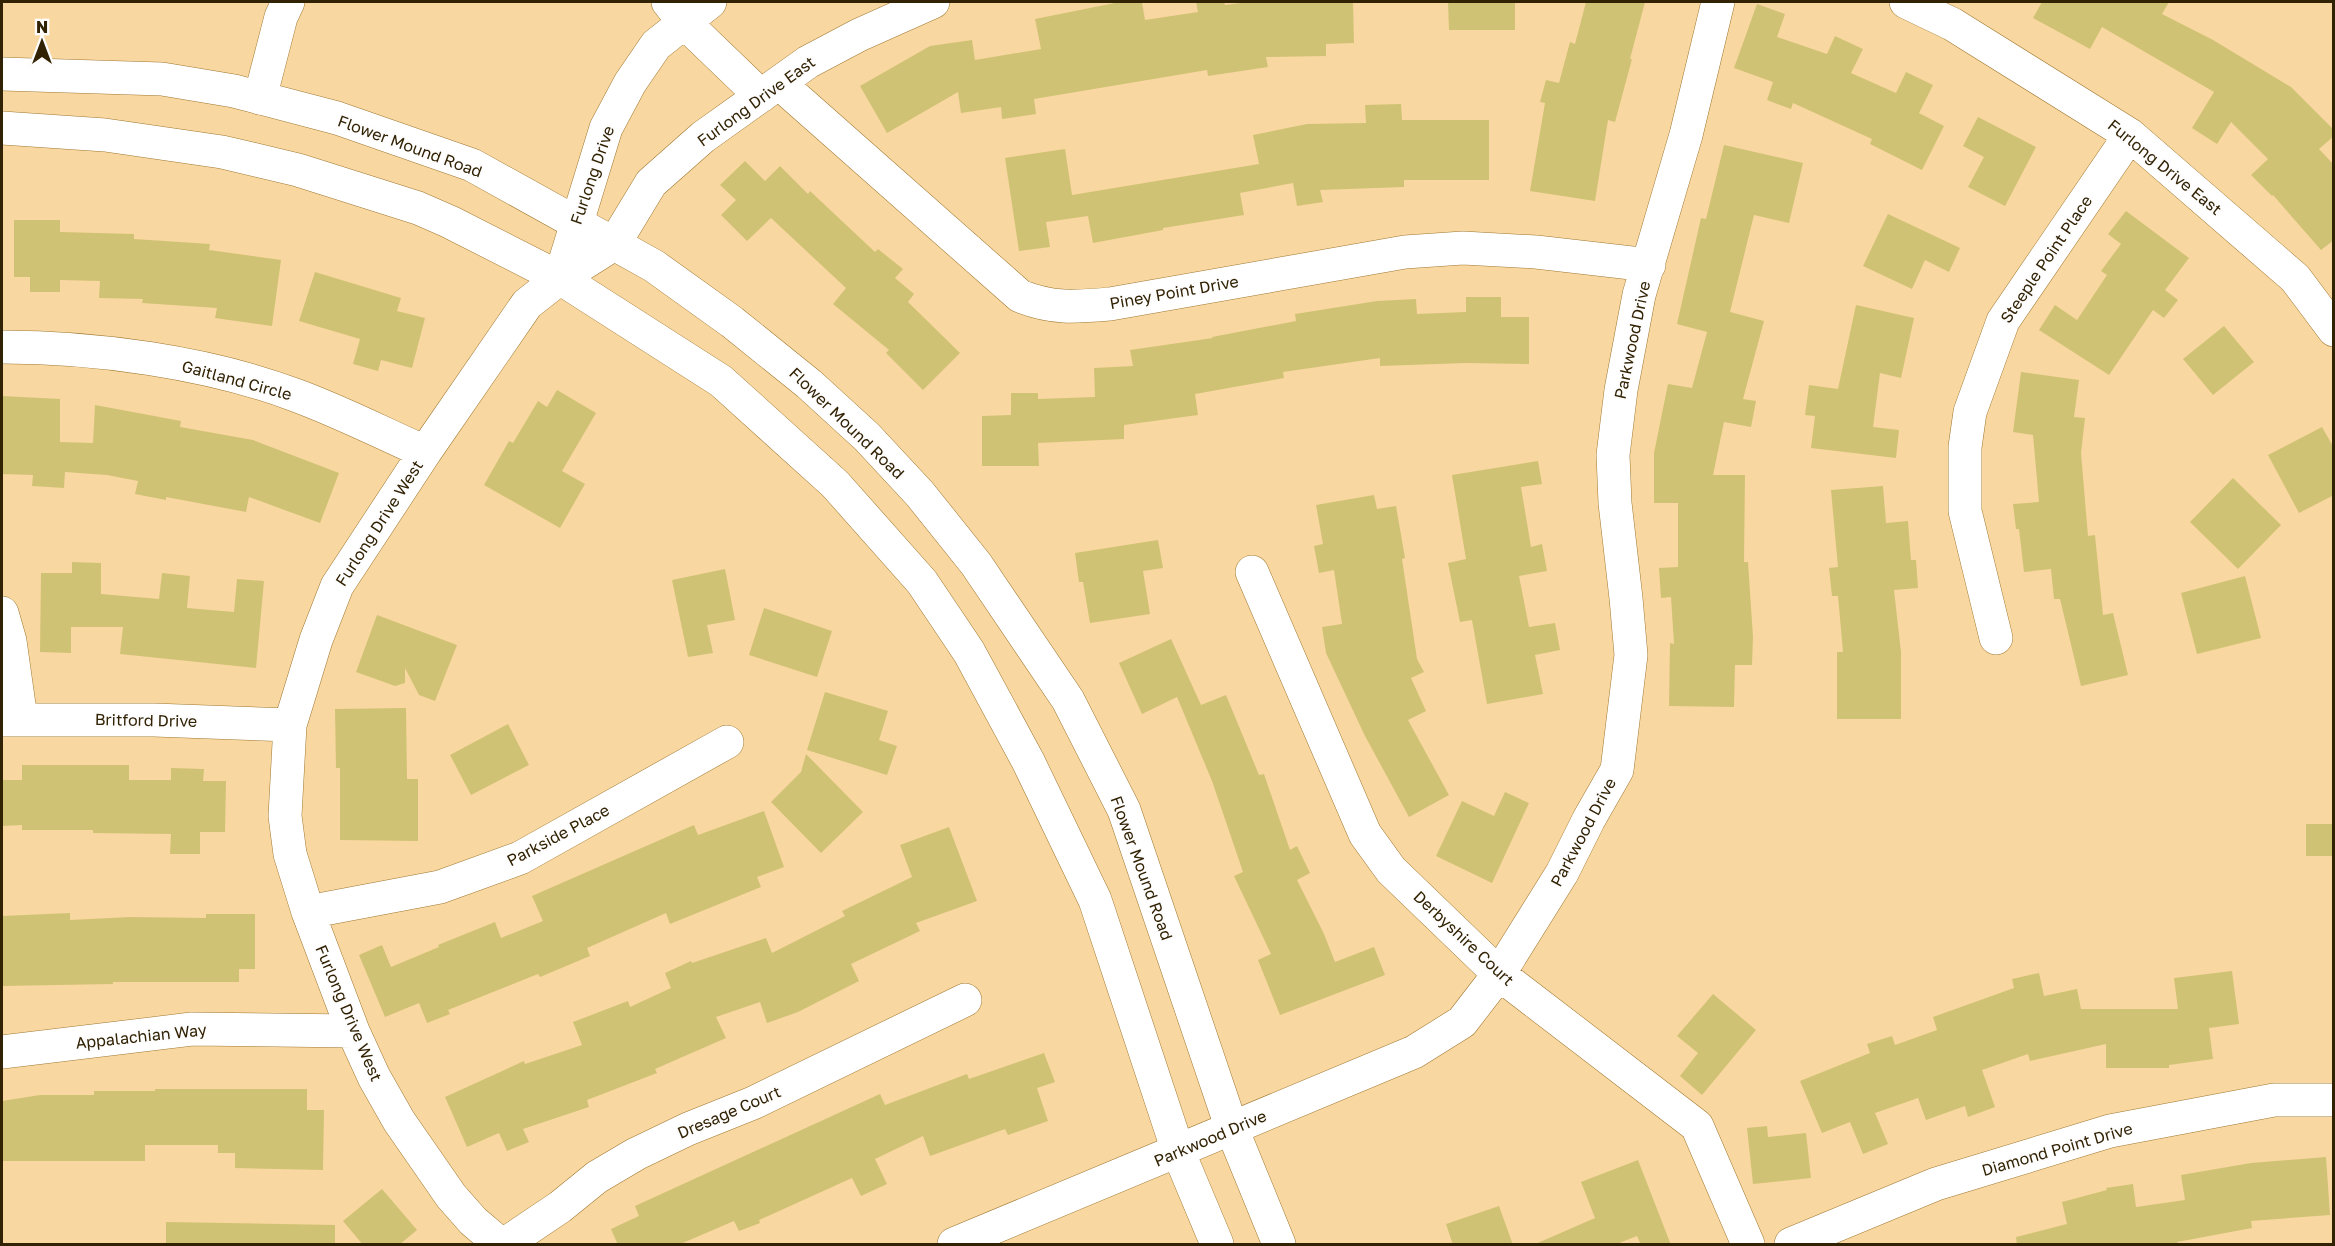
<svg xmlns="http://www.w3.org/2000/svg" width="2335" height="1246" font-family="'Golos Text',sans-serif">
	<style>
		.building { fill: #d0c274 }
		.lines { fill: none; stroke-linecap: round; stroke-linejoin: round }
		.minor-casing { stroke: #9f7831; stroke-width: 34 }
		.major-casing { stroke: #9f7831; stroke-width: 34 }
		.minor { stroke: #fff; stroke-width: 33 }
		.major { stroke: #fff; stroke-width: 33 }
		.labels { text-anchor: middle; stroke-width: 4.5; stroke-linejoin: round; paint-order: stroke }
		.street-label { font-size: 16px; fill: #322204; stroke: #fdfdfd }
	</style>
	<rect width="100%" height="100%" fill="#f9d7a0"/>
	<path class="building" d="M 1120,2 L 1142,2 L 1145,20 L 1198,12 L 1196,2 L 1224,2 L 1225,5 L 1249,2 L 1353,2 L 1354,43 L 1326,44 L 1326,56 L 1266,57 L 1268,67 L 1208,76 L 1207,70 L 1034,99 L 1036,114 L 1002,119 L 1001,107 L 961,113 L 958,92 L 887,133 L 860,86 L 930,46 L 972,40 L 975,60 L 1041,49 L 1035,19 Z
		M 1448,2 L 1515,2 L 1515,30 L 1449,30 Z
		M 1586,2 L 1645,2 L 1630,59 L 1632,59 L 1615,122 L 1608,120 L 1595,201 L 1530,191 L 1545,103 L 1540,102 L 1546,80 L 1559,83 L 1570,42 L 1575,44 Z
		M 2042,2 L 2169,2 L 2162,14 L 2213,40 L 2291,87 L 2334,130 L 2334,136 L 2319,149 L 2334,165 L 2334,240 L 2321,250 L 2273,195 L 2272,196 L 2251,175 L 2268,159 L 2231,122 L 2217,144 L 2192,128 L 2214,92 L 2102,27 L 2090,49 L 2033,18 Z
		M 1757,4 L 1785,14 L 1777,37 L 1827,54 L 1835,36 L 1863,49 L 1851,73 L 1896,93 L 1906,72 L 1933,85 L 1919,113 L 1944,126 L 1922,170 L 1870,144 L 1872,139 L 1793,103 L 1791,109 L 1767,100 L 1773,82 L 1734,68 Z
		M 1401,104 L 1402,120 L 1489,120 L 1489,180 L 1404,180 L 1404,187 L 1320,190 L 1323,202 L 1297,206 L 1293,183 L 1240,193 L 1244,215 L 1163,228 L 1163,230 L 1093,243 L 1088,216 L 1046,222 L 1050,247 L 1019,251 L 1005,158 L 1065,149 L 1072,195 L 1259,164 L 1253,135 L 1307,124 L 1366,123 L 1365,105 Z
		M 1978,117 L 2036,147 L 2005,206 L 1968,187 L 1984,157 L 1963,146 Z
		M 1724,145 L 1803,163 L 1789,223 L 1754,215 L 1730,312 L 1764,321 L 1743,399 L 1756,401 L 1751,427 L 1724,422 L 1713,475 L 1745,475 L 1744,562 L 1748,562 L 1753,637 L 1752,665 L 1735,665 L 1734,707 L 1669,706 L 1670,643 L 1674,644 L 1671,597 L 1661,598 L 1659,568 L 1678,567 L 1678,503 L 1654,503 L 1654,453 L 1668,384 L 1692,388 L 1707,332 L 1677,324 L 1701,218 L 1706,219 Z
		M 745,161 L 765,181 L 780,166 L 808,194 L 810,191 L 875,252 L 878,249 L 903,269 L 895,278 L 914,294 L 908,302 L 960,353 L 923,390 L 886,353 L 889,350 L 833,304 L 846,288 L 771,218 L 747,241 L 721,215 L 736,200 L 720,185 Z
		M 2126,211 L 2189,258 L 2165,290 L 2178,300 L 2164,318 L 2153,310 L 2109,375 L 2039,330 L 2055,305 L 2077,320 L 2107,275 L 2101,271 L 2121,244 L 2108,234 Z
		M 1888,214 L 1960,248 L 1949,272 L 1925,260 L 1912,289 L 1863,266 Z
		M 14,220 L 60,220 L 60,232 L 134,234 L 134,239 L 210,244 L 209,250 L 281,260 L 272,326 L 215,318 L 217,308 L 142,303 L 143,299 L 99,298 L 100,281 L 60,280 L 60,292 L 30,292 L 30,277 L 14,277 Z
		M 315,272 L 401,298 L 397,311 L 425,318 L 412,368 L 381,360 L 378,371 L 353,364 L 360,339 L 299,321 Z
		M 1466,297 L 1501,297 L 1501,317 L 1529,317 L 1529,364 L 1466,363 L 1380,366 L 1380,358 L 1283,372 L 1284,378 L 1195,394 L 1198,415 L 1124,425 L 1124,439 L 1038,443 L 1039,466 L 982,466 L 982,416 L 1011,415 L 1011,393 L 1038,393 L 1038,399 L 1095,397 L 1094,368 L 1133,366 L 1130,350 L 1213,338 L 1212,337 L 1296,321 L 1295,314 L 1377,301 L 1416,299 L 1417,314 L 1466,312 Z
		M 1856,305 L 1914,318 L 1901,378 L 1880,373 L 1873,427 L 1899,430 L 1896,458 L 1811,448 L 1815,416 L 1805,415 L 1809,385 L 1838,389 Z
		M 2224,326 L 2254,362 L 2213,395 L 2183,359 Z
		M 2021,372 L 2079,380 L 2074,417 L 2085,418 L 2081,453 L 2088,536 L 2095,535 L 2103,615 L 2113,613 L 2128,675 L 2081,686 L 2060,599 L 2054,599 L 2051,569 L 2024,572 L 2019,529 L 2016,529 L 2013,504 L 2039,502 L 2033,435 L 2013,432 Z
		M 557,390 L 596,413 L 562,471 L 585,484 L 560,528 L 484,485 L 509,441 L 513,443 L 538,401 L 547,407 Z
		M 2,396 L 60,399 L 60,442 L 93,443 L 95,405 L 181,421 L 180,427 L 253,440 L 339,473 L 320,523 L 249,497 L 246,512 L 166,497 L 166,500 L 135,494 L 138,481 L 107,475 L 65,472 L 64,488 L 32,486 L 33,475 L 2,474 Z
		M 2322,427 L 2334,448 L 2334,495 L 2299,513 L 2268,455 Z
		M 1538,461 L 1542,484 L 1521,487 L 1531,547 L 1542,544 L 1547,571 L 1519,576 L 1529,627 L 1555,623 L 1560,650 L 1535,655 L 1543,694 L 1487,704 L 1472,620 L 1460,622 L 1448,563 L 1466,559 L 1452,475 Z
		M 2233,478 L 2281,525 L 2238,569 L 2190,522 Z
		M 1883,486 L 1886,523 L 1908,521 L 1911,560 L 1916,560 L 1918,588 L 1894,590 L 1901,652 L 1901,719 L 1837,719 L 1837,652 L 1843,652 L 1838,596 L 1832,596 L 1829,568 L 1838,567 L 1831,490 Z
		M 1374,495 L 1377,509 L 1396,506 L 1405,558 L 1402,559 L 1417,659 L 1424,672 L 1411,678 L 1426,711 L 1408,720 L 1449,795 L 1409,817 L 1365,736 L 1326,653 L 1322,627 L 1342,624 L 1334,570 L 1319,573 L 1314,546 L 1323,544 L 1316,505 Z
		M 1158,540 L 1163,568 L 1143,571 L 1150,614 L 1090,623 L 1083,582 L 1079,582 L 1075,553 Z
		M 72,562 L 101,563 L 101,594 L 159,599 L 162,573 L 190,576 L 187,608 L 234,612 L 237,579 L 264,581 L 256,668 L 120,654 L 123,627 L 71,627 L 71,653 L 40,652 L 41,573 L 72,573 Z
		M 725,569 L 735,620 L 707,625 L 713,653 L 688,657 L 672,580 Z
		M 2245,576 L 2261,638 L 2197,654 L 2181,593 Z
		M 764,608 L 832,631 L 817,677 L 749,655 Z
		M 377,615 L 457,645 L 435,701 L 419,695 L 405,668 L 405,683 L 395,686 L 356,672 Z
		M 1171,639 L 1201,705 L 1226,695 L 1259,775 L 1264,774 L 1290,850 L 1297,846 L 1310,873 L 1297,880 L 1324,934 L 1335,962 L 1374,947 L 1385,975 L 1280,1015 L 1258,960 L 1271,954 L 1234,876 L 1243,872 L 1212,781 L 1177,697 L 1142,714 L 1119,663 Z
		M 825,692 L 888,711 L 879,740 L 897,746 L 887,775 L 807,750 Z
		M 406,708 L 407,779 L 418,779 L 418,841 L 340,840 L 340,768 L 336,768 L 335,709 Z
		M 508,724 L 529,765 L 471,795 L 450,755 Z
		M 806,754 L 863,812 L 821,853 L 771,802 L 801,772 Z
		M 22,765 L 129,765 L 129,780 L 171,780 L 171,768 L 204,769 L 203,781 L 226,781 L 225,832 L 200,832 L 200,854 L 170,854 L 171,834 L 93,833 L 93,830 L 22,830 L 22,825 L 2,826 L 2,780 L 22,780 Z
		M 1505,792 L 1529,803 L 1492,883 L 1436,856 L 1462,801 L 1494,816 Z
		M 764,811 L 784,867 L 757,877 L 761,887 L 670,924 L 666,913 L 587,948 L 590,956 L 540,977 L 538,974 L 448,1010 L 450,1014 L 427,1023 L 419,1003 L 385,1017 L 359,955 L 382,945 L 391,967 L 439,947 L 438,945 L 495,922 L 501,938 L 543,921 L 532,896 L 694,825 L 698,835 Z
		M 2306,824 L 2334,824 L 2334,856 L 2306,856 Z
		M 949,827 L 977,901 L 916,923 L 920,931 L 851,964 L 859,981 L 798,1012 L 767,1023 L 760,1002 L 716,1017 L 726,1038 L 655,1069 L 657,1073 L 587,1100 L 589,1107 L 523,1129 L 529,1142 L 507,1151 L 499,1133 L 467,1147 L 445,1097 L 524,1061 L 525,1064 L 582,1045 L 573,1022 L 628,1001 L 630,1007 L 671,988 L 665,973 L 691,961 L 692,963 L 766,938 L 772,953 L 845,916 L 842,911 L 912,877 L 900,845 Z
		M 70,913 L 70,920 L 130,917 L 206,918 L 206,914 L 255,914 L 255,969 L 239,969 L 239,982 L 113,982 L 113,984 L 2,986 L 2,916 Z
		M 2232,971 L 2239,1024 L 2209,1028 L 2213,1059 L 2169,1065 L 2169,1068 L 2106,1068 L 2106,1044 L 2030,1061 L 2028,1054 L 1982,1070 L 1995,1107 L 1968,1117 L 1965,1106 L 1926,1120 L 1918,1098 L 1875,1113 L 1888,1144 L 1863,1154 L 1850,1122 L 1822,1133 L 1800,1081 L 1870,1053 L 1867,1044 L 1892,1036 L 1895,1045 L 1937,1030 L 1933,1017 L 2014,988 L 2012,979 L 2039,973 L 2044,996 L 2077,989 L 2081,1009 L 2178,1009 L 2174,978 Z
		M 1713,994 L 1756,1030 L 1702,1095 L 1680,1076 L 1698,1053 L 1677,1036 Z
		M 1044,1053 L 1055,1082 L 1037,1088 L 1048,1121 L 1008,1135 L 1005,1129 L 930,1156 L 923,1136 L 875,1159 L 887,1184 L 861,1196 L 852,1178 L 759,1220 L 760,1223 L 739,1231 L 734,1221 L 678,1245 L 618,1245 L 611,1229 L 639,1216 L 635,1206 L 880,1094 L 885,1105 L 967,1074 L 969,1079 Z
		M 155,1089 L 307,1089 L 307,1110 L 324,1110 L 323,1170 L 235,1168 L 235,1153 L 218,1153 L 218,1145 L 145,1145 L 145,1161 L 2,1161 L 2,1101 L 40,1095 L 94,1095 L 94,1091 L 155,1091 Z
		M 1767,1126 L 1768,1137 L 1806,1133 L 1811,1178 L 1753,1184 L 1747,1128 Z
		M 2326,1157 L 2330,1215 L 2251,1221 L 2252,1228 L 2177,1242 L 2178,1245 L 2017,1245 L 2016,1237 L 2067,1224 L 2062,1202 L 2107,1190 L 2106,1188 L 2133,1184 L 2136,1207 L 2185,1200 L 2181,1175 L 2251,1163 Z
		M 1638,1160 L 1671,1245 L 1641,1245 L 1637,1236 L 1614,1245 L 1533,1245 L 1595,1218 L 1581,1182 Z
		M 382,1189 L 417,1230 L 399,1245 L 363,1245 L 343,1221 Z
		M 1499,1206 L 1513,1245 L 1453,1245 L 1446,1224 Z
		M 166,1222 L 335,1225 L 335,1245 L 166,1245 Z"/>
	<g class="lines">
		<defs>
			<path id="minor" d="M 668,2 L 683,21 L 761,96
				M 1906,2 L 1952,24 L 2130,135 L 2295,278 L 2334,330
				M 779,83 L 1020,296 C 1053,309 1075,307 1110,304 L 1405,252 L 1463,248 L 1536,252 L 1649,265
				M 260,98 L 281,17 L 288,2
				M 560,278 L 606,128 L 630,83 L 656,45 L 710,2
				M 2,347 C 95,347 207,362 295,395 C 339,411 382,433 425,452
				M 1252,572 L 1365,834 L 1391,870 L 1499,974 L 1697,1126 L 1748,1244
				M 2,613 L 10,641 L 21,719
				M 1996,638 L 1965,511 L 1965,447 L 1970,412 L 2003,321 L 2130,135
				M 2,720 L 154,720 L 290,725
				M 308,912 L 440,887 L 520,858 L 727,742
				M 2,1052 L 192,1029 L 353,1031
				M 500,1244 L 473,1221 L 451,1196 L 399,1121 L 374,1077 L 353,1031 L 308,912 L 290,854 L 285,816 L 290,725 L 316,640 L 337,586 L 425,452 L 527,304 L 560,278 L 614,244 L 651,183 L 703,137 L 808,62 L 859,35 L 933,2
				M 505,1244 L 560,1207 L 597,1177 L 636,1154 L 688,1129 L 753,1103 L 965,1000
				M 954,1244 L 1414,1052 L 1462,1022 L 1499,974 L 1562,873 L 1589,819 L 1617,770 L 1631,655 L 1626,598 L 1615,503 L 1613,455 L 1621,390 L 1639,295 L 1686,135 L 1718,2
				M 1791,1244 L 1936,1184 L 2110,1131 L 2274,1100 L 2334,1100"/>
			<path id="major" d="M 2,74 L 162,79 L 234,91 L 337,118 L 472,165 L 654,266 L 732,322 L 809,384 L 867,437 L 920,494 L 976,564 L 1068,700 L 1124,810 L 1232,1129 L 1279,1244
				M 2,128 L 105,135 L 222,152 L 298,170 L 418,208 L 450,222 L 560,278 L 721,381 L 835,484 L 922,582 L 969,652 L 1028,761 L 1095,900 L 1178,1151 L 1217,1244"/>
		</defs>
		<use href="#minor" class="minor-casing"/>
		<use href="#major" class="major-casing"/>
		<use href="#minor" class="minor"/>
		<use href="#major" class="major"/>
	</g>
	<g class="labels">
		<g class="street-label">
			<text transform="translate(756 101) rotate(-36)" y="6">Furlong Drive East</text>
			<text transform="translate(410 146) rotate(20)" y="6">Flower Mound Road</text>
			<text transform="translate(2165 167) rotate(39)" y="6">Furlong Drive East</text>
			<text transform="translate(592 175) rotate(-71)" y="6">Furlong Drive</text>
			<text transform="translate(2046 259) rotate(-56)" y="6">Steeple Point Place</text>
			<text transform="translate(1174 292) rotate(-10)" y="6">Piney Point Drive</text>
			<text transform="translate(1632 340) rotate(-78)" y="6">Parkwood Drive</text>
			<text transform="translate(237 380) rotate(15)" y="6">Gaitland Circle</text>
			<text transform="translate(847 423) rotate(44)" y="6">Flower Mound Road</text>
			<text transform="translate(379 523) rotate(-57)" y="6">Furlong Drive West</text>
			<text transform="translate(146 720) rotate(1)" y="6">Britford Drive</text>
			<text transform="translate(1583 832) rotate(-62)" y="6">Parkwood Drive</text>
			<text transform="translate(558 835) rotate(-28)" y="6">Parkside Place</text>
			<text transform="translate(1142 868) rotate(70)" y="6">Flower Mound Road</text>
			<text transform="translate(1464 938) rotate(43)" y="6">Derbyshire Court</text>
			<text transform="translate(349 1013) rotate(67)" y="6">Furlong Drive West</text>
			<text transform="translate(141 1036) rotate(-6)" y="6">Appalachian Way</text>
			<text transform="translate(729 1112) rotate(-23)" y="6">Dresage Court</text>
			<text transform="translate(1210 1138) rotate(-23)" y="6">Parkwood Drive</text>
			<text transform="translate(2057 1149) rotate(-16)" y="6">Diamond Point Drive</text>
		</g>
	</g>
	<rect width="2335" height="1246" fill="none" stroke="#322204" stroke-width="6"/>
	<g transform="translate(42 42)" stroke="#fdfdfd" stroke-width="4.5" paint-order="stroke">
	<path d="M0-4.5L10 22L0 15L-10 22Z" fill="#322204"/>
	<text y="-9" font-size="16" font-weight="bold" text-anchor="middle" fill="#322204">N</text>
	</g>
</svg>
